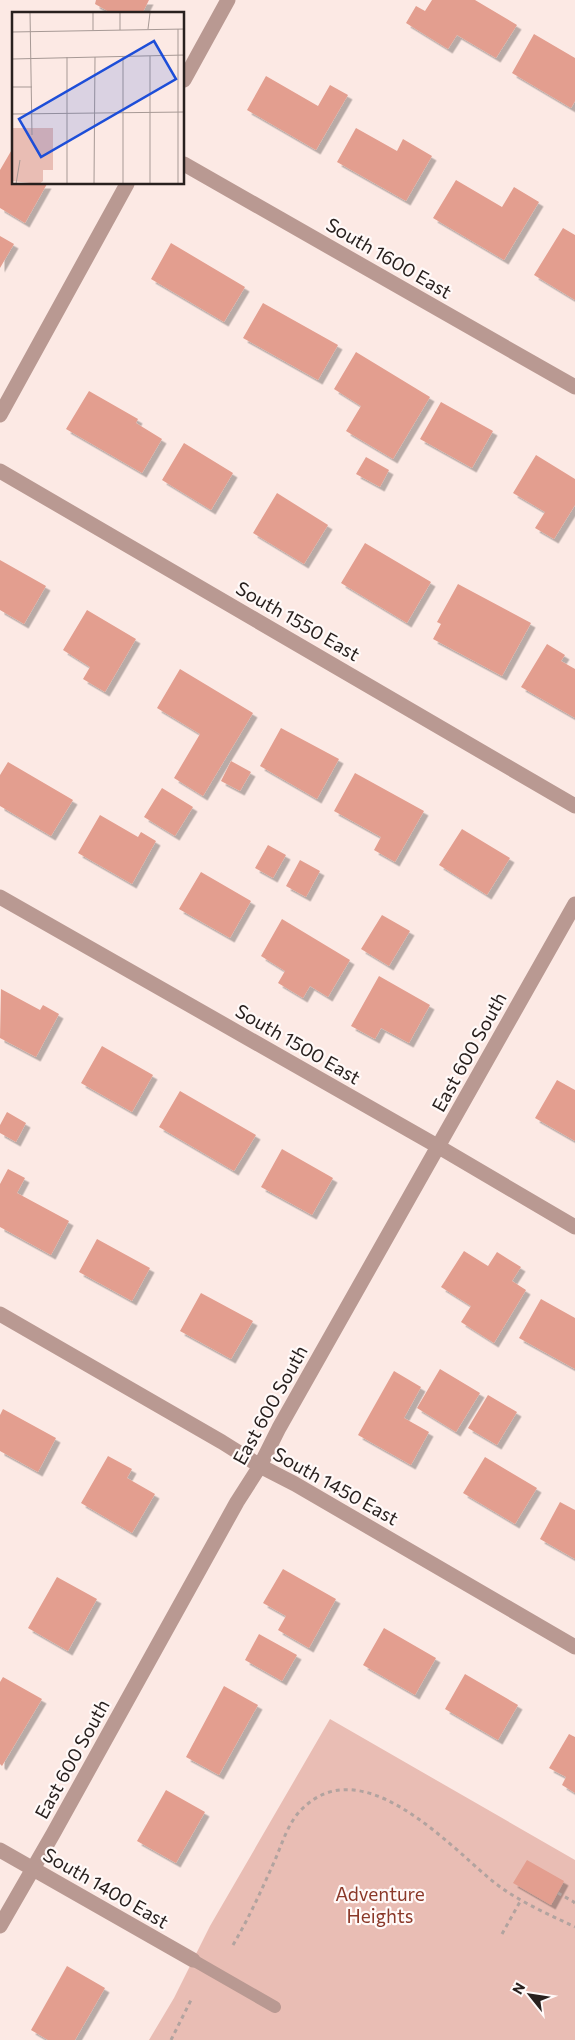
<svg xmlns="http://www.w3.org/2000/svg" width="575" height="2040" font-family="Commissioner,sans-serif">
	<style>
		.green { fill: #e9bdb4 }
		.building { fill: #e39e8f; filter: url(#shadow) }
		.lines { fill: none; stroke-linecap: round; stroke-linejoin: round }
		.path { stroke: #b2a39f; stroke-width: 3; stroke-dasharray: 4 4; stroke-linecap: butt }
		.lane { stroke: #b99992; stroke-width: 12 }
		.street { stroke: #b99992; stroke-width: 15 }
		.labels { text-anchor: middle; stroke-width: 4.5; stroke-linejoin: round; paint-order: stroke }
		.street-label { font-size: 19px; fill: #28201e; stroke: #fff9f8 }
		.park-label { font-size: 19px; fill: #8a3828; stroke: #fff9f8 }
		.inset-road { fill: none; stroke: #a79995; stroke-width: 1 }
		.view { fill: #1d4ed8; fill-opacity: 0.15; stroke: #1d4ed8; stroke-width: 2.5 }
		.inset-edge { fill: none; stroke: #28201e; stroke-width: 2.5 }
	</style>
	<defs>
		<filter id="shadow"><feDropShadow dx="4.5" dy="4.5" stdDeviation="0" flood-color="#0004"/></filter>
	</defs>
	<rect width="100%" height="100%" fill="#fce9e4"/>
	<path class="green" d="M 330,1719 L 575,1860 L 575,2040 L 149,2040 L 174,1998 L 210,1926 Z"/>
	<path class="building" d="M 96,0 L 149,0 L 142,14 L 113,14 L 95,4 Z
		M 432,0 L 475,0 L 517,25 L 496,58 L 457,35 L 448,49 L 406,23 L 416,6 L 425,11 Z
		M 534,34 L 575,58 L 575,101 L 571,108 L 512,73 Z
		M 266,76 L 318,106 L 330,85 L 348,95 L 316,150 L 247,110 Z
		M 356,128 L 397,151 L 403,139 L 432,156 L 406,201 L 337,162 Z
		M 14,146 L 14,184 L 47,184 L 25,223 L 0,208 L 0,170 Z
		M 456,180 L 502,207 L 514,187 L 539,202 L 504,260 L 433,218 Z
		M 563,228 L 575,235 L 575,300 L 534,275 Z
		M 0,236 L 14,244 L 0,268 Z
		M 171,243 L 245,287 L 224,322 L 151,279 Z
		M 263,303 L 338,345 L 318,380 L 243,338 Z
		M 356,352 L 430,397 L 393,459 L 346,431 L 361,406 L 334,389 Z
		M 89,391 L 138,419 L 136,423 L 162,439 L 142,473 L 66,429 Z
		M 441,402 L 493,431 L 472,468 L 420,439 Z
		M 184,443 L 233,473 L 211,510 L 162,480 Z
		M 536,455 L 575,479 L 575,505 L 554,539 L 535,528 L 545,512 L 513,493 Z
		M 366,457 L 389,470 L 380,487 L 356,474 Z
		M 277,493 L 328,525 L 304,564 L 253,533 Z
		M 365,543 L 431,582 L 407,623 L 341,583 Z
		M 0,560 L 46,586 L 24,624 L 0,610 Z
		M 458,584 L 531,623 L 502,676 L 433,639 L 441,624 L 437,622 Z
		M 87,610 L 136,639 L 105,692 L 83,679 L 90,667 L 63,650 Z
		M 547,644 L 565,655 L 561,661 L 575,669 L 575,718 L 521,687 Z
		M 180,669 L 253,713 L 203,796 L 174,778 L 200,734 L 157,708 Z
		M 281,728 L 339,759 L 317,799 L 260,766 Z
		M 231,761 L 251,772 L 240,791 L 221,781 Z
		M 8,762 L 73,800 L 51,836 L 0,806 L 0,775 Z
		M 355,773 L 424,811 L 395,862 L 374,850 L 381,837 L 334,811 Z
		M 162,788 L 193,807 L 175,836 L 144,817 Z
		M 100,815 L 138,837 L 141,832 L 156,841 L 132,884 L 78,853 Z
		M 462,829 L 510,858 L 487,895 L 439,865 Z
		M 268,845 L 286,855 L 273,878 L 255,868 Z
		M 300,860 L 320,871 L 306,897 L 286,886 Z
		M 201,872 L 251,901 L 230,938 L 179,909 Z
		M 382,915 L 410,931 L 389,966 L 361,949 Z
		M 282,919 L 350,960 L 328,997 L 310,986 L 303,998 L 278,983 L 285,971 L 261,956 Z
		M 379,976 L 430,1005 L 409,1043 L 381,1028 L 375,1039 L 351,1026 Z
		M 1,989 L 40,1010 L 43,1005 L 59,1014 L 36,1057 L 0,1038 Z
		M 102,1046 L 153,1075 L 132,1112 L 81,1083 Z
		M 557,1080 L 575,1090 L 575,1141 L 535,1118 Z
		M 180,1091 L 256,1135 L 234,1171 L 159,1127 Z
		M 7,1112 L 26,1123 L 16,1142 L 0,1133 L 0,1125 Z
		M 282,1149 L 333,1178 L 312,1215 L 261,1187 Z
		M 8,1169 L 25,1178 L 17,1193 L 69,1221 L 51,1255 L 0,1227 L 0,1184 Z
		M 97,1239 L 150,1268 L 132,1301 L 79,1272 Z
		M 464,1251 L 488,1266 L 497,1252 L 521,1267 L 512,1281 L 526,1290 L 494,1343 L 461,1322 L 471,1306 L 441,1287 Z
		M 201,1293 L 253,1321 L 231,1359 L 180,1331 Z
		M 541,1299 L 575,1318 L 575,1369 L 519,1338 Z
		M 440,1369 L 480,1393 L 456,1432 L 417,1408 Z
		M 394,1371 L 421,1387 L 404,1418 L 429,1432 L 411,1465 L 358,1435 Z
		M 488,1395 L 517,1412 L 497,1445 L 468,1428 Z
		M 3,1409 L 56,1438 L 38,1472 L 0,1451 L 0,1415 Z
		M 108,1456 L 132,1469 L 127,1478 L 155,1494 L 132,1533 L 81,1503 Z
		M 485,1457 L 537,1488 L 515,1524 L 463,1493 Z
		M 560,1502 L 575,1510 L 575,1559 L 540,1539 Z
		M 283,1569 L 336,1599 L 309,1648 L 278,1630 L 286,1616 L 263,1603 Z
		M 57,1577 L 97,1599 L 68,1651 L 28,1628 Z
		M 384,1628 L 436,1658 L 415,1695 L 363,1665 Z
		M 259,1634 L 297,1655 L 282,1681 L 245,1660 Z
		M 465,1674 L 518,1705 L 498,1740 L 445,1709 Z
		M 3,1677 L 42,1699 L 2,1766 L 0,1764 L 0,1682 Z
		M 224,1686 L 258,1705 L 219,1775 L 186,1757 Z
		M 569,1734 L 575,1737 L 575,1793 L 562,1785 L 566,1777 L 549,1768 Z
		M 166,1790 L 205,1812 L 176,1863 L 137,1841 Z
		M 527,1860 L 564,1881 L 551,1905 L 513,1883 Z
		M 67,1966 L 105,1988 L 75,2040 L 48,2040 L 31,2030 Z"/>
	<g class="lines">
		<path class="path" d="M 558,1893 L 574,1902 L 575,1904
			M 502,1934 L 521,1900
			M 233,1945 C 249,1918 262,1889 275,1860 C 282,1844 288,1823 301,1810 C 360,1749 445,1841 490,1879 C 515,1900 546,1913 575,1927
			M 171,2040 L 191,2000"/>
		<path class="lane" d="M 193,1960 L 275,2007"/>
		<path class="street" d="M 184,80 L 228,0
			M 184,164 L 575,387
			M 0,415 L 127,184
			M 0,471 L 575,806
			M 0,897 L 439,1147 L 575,1227
			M 0,1314 L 222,1442 L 260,1466 L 295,1484 L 575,1647
			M 0,1850 L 193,1960
			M 0,1926 L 53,1834 L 237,1502 L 260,1466 L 279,1428 L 575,904"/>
	</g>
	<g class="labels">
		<g class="street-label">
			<text transform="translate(389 258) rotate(30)" y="7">South 1600 East</text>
			<text transform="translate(298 621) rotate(30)" y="7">South 1550 East</text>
			<text transform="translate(298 1044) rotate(30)" y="7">South 1500 East</text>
			<text transform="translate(469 1052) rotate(-61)" y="7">East 600 South</text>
			<text transform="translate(270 1405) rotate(-61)" y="7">East 600 South</text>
			<text transform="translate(336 1486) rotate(29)" y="7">South 1450 East</text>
			<text transform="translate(72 1759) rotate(-61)" y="7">East 600 South</text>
			<text transform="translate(106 1888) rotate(30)" y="7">South 1400 East</text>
		</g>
		<g class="park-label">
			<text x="380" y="1901">Adventure<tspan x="380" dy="22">Heights</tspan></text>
		</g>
	</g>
	<g transform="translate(12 12)">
		<rect width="172" height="172" fill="#fce9e4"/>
		<path d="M 0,116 L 41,116 L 41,158 L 31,158 L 31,169 L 27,172 L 0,169 Z" fill="#e9bdb4"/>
		<path class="inset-road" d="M 18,0 L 20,123M 81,0 L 81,18M 108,0 L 108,18M 136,17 L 138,1M 166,17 L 166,172M 0,20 L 173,17M 138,44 L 138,172M 111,45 L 111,172M 0,47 L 173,43M 0,75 L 20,75M 0,102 L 173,100M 4,172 L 8,148M 55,172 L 55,45M 82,172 L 83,45"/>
		<path class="view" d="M 142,29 L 164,67 L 29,145 L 7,107 Z"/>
		<rect width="172" height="172" class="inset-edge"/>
	</g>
	<g transform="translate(530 1995) rotate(300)" stroke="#fff9f8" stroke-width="4" paint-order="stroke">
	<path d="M0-4L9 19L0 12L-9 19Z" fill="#28201e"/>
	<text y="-8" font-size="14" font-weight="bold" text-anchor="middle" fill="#28201e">N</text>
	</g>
</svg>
